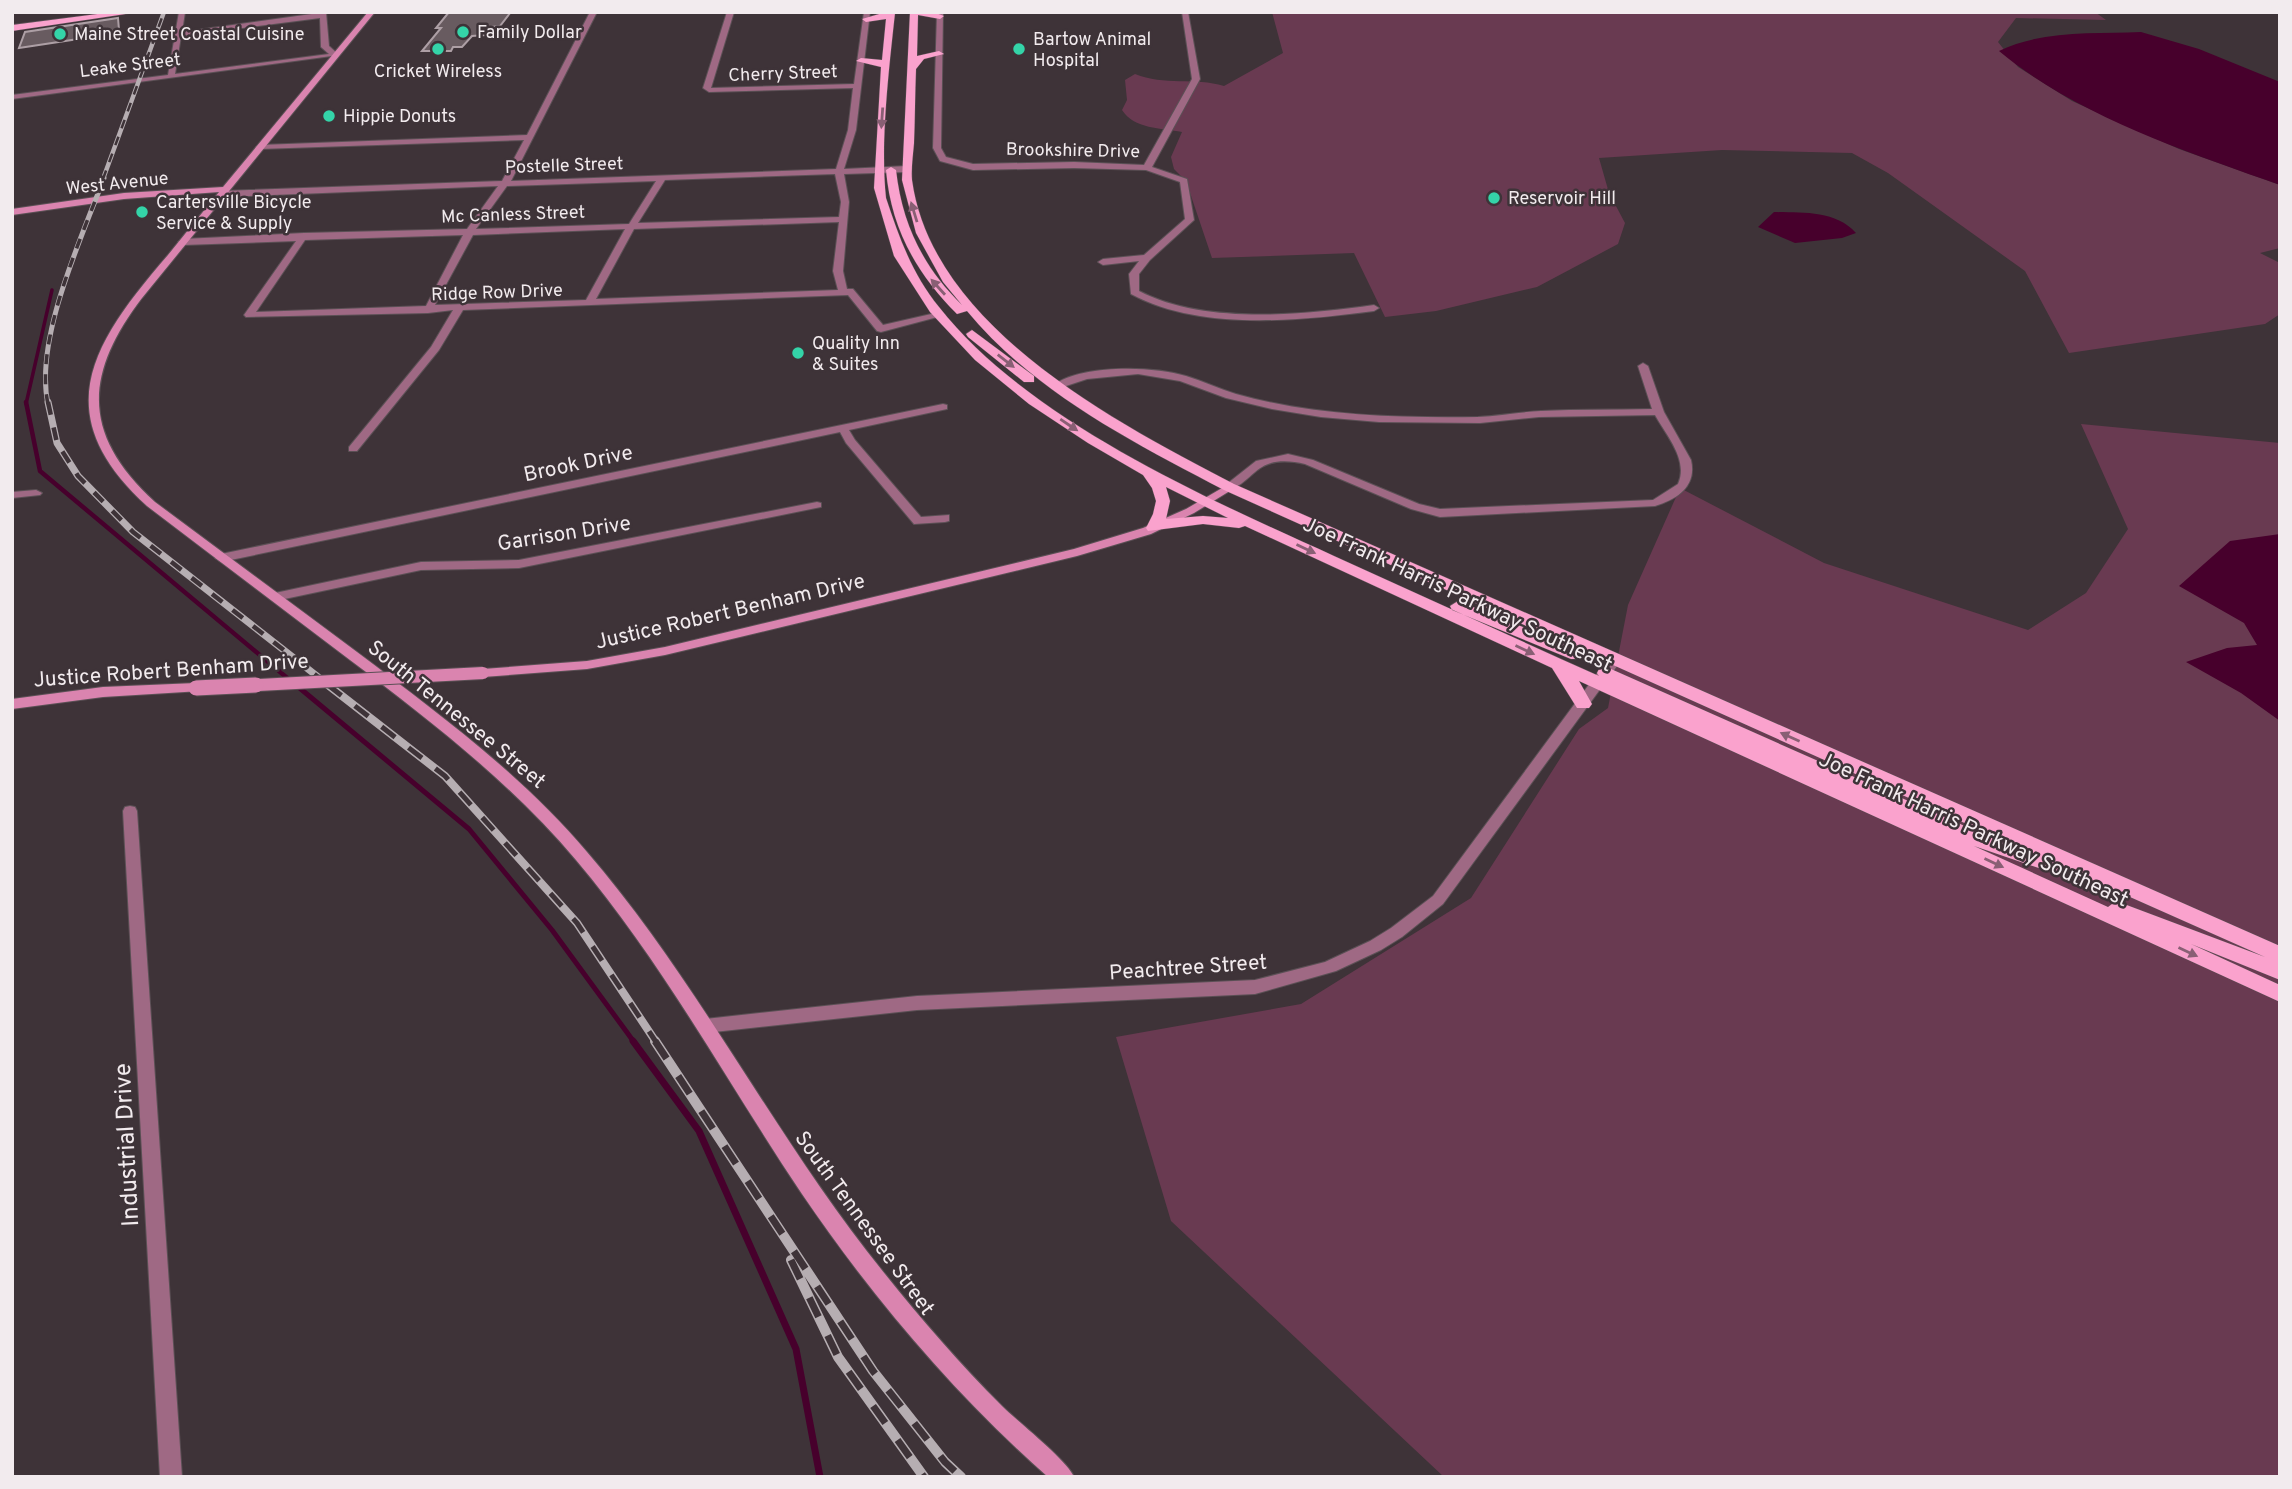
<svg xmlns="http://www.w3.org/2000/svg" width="2292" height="1489" font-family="Overpass,sans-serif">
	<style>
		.green { fill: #693a51 }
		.water { fill: #47002c }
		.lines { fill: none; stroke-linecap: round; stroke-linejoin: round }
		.stream-far3 { stroke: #47002c; stroke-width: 3.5 }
		.stream-far2 { stroke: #47002c; stroke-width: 4.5 }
		.stream-far1 { stroke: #47002c; stroke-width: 5 }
		.stream { stroke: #47002c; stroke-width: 7 }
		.building { fill: #685b60; stroke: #ad9fa5; stroke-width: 2 }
		.street-casing { stroke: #5b5055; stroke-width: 2 }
		.secondary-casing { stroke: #5b5055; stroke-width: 2 }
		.primary-casing { stroke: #5b5055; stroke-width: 1 }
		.street { fill: #9f6984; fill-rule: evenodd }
		.secondary { fill: #da84af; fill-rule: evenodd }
		.primary { fill: #faa2cd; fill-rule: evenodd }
		.rail-far4-casing { stroke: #b6aeb2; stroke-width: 4.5 }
		.rail-far3-casing { stroke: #b6aeb2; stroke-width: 5 }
		.rail-far2-casing { stroke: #b6aeb2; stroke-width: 7 }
		.rail-far1-casing { stroke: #b6aeb2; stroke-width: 8 }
		.rail-casing { stroke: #b6aeb2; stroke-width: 10 }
		.rail-far4 { stroke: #3e3338; stroke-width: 2.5; stroke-dasharray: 9; stroke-linecap: butt }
		.rail-far3 { stroke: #3e3338; stroke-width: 3.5; stroke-dasharray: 10; stroke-linecap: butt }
		.rail-far2 { stroke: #3e3338; stroke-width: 4.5; stroke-dasharray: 13; stroke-linecap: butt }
		.rail-far1 { stroke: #3e3338; stroke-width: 5; stroke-dasharray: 17; stroke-linecap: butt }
		.rail { stroke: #3e3338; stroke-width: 7; stroke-dasharray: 21; stroke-linecap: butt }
		.secondary-bridge-far1-casing { stroke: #5b5055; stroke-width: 14; stroke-linecap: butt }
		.secondary-bridge-casing { stroke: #5b5055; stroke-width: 17; stroke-linecap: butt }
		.secondary-bridge-far1 { stroke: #da84af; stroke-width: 12 }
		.secondary-bridge { stroke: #da84af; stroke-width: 15 }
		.oneway { fill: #895f74 }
		.poi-dot { fill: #34d4a8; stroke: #3e3338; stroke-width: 2.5 }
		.labels { text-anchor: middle; stroke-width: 5; stroke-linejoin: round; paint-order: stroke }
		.far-poi-label { font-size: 18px; fill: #f2ebee; stroke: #3e3338; text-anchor: start }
		.far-street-label { font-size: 18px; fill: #f2ebee; stroke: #3e3338 }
		.street-label { font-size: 21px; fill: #f2ebee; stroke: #3e3338 }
		.near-street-label { font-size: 24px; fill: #f2ebee; stroke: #3e3338 }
	</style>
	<rect width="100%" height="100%" fill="#3e3338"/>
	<path class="green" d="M 1272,12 L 2095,12 L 2106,20 L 2016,18 L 1998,42 L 2018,67 L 2072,101 L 2179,149 L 2280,185 L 2280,248 L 2260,253 L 2280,263 L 2280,314 L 2265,324 L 2069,353 L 2025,271 L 1888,173 L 1852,153 L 1722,150 L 1599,158 L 1609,193 L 1625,223 L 1618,244 L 1537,287 L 1436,311 L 1385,317 L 1354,253 L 1212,258 L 1186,181 L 1174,169 L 1171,157 L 1182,132 C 1161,128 1134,129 1122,110 L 1127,100 L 1125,80 L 1135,74 C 1164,86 1195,77 1224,86 L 1283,53 Z
		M 2081,424 L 2280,443 L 2280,1477 L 1444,1477 L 1171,1221 L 1116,1037 L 1301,1004 L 1471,898 L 1579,729 L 1608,708 L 1628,605 L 1680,488 L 1824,563 L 2028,630 L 2086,593 L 2128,529 Z"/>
	<path class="water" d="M 2141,32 L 2199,49 L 2280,82 L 2280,185 C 2187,152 2075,115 1999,51 C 2042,30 2094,34 2141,32 Z
		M 1774,212 C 1802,213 1835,210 1856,233 L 1842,238 L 1795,243 L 1758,227 Z
		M 2280,534 L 2280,721 L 2241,693 L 2186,662 L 2227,648 L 2257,645 L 2244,623 L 2179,586 L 2230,541 Z"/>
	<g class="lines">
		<path class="stream-far3" d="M 26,404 L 52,290"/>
		<path class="stream-far2" d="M 26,402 L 40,471 L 298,687"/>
		<path class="stream-far1" d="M 296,685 L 469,829 L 552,930 L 634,1042"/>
		<path class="stream" d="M 633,1041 L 699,1131 L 796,1349 L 820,1477"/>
	</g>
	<path class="building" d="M 449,12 L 500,12 L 510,13 L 500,26 L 492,27 L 486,35 L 472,36 L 462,47 L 453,47 L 451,51 L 422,51 L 441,28 L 436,28 Z
		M 118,18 L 119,30 L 112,31 L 111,34 L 19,48 L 25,32 Z"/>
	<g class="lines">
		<defs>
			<path id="street" d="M 179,12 L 185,12 L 182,32 L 326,12 L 329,46 L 339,55 L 12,99 L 12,95 L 168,75 ZM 320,18 L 321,47 L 329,54 L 175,74 L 181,36 Z
				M 590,12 L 597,12 L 511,181 L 836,169 L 848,130 L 853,88 L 709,92 L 703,88 L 727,12 L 734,12 L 711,88 L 854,84 L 864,12 L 870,12 L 856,130 L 844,169 L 907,166 L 911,169 L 907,172 L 844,174 L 849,202 L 843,271 L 847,289 L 853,289 L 883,325 L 940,312 L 945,315 L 881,332 L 877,331 L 848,295 L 463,310 L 439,350 L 357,451 L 349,451 L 349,447 L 431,347 L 453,310 L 428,313 L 246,317 L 244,315 L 296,241 L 183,245 L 178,242 L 183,239 L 304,233 L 467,229 L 498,186 L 222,197 L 218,194 L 222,191 L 502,181 L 524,140 L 260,149 L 256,147 L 260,145 L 527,135 ZM 835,174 L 841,202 L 839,217 L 638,223 L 665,180 ZM 656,181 L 629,224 L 476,229 L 507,186 ZM 839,222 L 833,271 L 838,290 L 596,299 L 634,229 ZM 625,229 L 586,300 L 435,305 L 473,235 ZM 463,235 L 426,306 L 256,312 L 305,240 Z
				M 937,12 L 943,12 L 941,148 L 946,157 L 973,164 L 1074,162 L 1144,165 L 1192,79 L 1182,12 L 1188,12 L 1200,79 L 1152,167 L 1187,179 L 1194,220 L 1150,260 L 1139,274 L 1139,291 C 1204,325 1303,315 1374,305 L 1379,308 L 1374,311 C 1299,321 1199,331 1131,294 L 1129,274 L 1139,261 L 1103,265 L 1098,262 L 1103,259 L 1144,255 L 1185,219 L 1180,182 L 1146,170 L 1074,168 L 973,170 L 940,161 L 933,148 Z
				M 1643,363 L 1648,366 L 1664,412 L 1691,460 C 1697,486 1678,499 1655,506 L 1440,517 L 1411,509 L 1305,464 C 1291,461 1275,459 1262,467 C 1250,474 1239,491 1225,489 L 1223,487 L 1256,461 L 1288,454 L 1313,460 L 1419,504 L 1440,509 L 1653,500 L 1678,484 C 1689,460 1666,435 1655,415 L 1539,417 L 1480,423 L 1379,422 L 1321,417 L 1272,409 L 1226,398 L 1180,381 L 1138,374 L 1087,379 L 1057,389 L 1052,386 C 1081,364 1152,366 1186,376 C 1203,381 1219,389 1236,394 C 1314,416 1397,418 1478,417 C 1499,416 1520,412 1541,411 C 1578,409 1615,410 1652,409 L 1638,366 Z
				M 943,404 L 947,405 L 947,409 L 849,430 L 855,440 L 921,517 L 949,515 L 949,521 L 945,522 L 914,524 L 846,443 L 840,432 L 221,562 L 215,558 L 221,554 Z
				M 36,490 L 42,493 L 40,495 L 12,498 L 12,492 Z
				M 817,502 L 821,503 L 821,507 L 519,568 L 421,570 L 275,601 L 269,597 L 275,593 L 421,562 L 519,560 Z
				M 1615,655 L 1620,656 L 1622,659 L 1620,662 L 1443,904 L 1402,937 L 1381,950 L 1336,971 L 1255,994 L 917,1010 L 705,1033 L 699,1031 L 697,1026 L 699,1021 L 705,1019 L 917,996 L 1255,980 L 1325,962 L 1370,941 L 1391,928 L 1433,896 L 1610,656 Z
				M 130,806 L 135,807 L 137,811 L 182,1477 L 160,1477 L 123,811 L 125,807 Z"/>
			<path id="secondary" d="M 368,12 L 375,12 L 142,298 C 84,374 81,435 155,502 C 222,552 290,602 357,652 C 438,713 521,774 587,852 C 700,983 776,1140 885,1274 C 922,1320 960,1364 1002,1406 C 1017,1421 1068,1461 1074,1477 L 1048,1477 C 954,1394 872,1297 802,1194 C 727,1082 663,963 576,860 C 511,783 431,721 350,660 C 283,609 215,558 147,506 C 45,413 93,342 168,255 C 185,234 202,213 219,192 L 124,199 L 12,215 L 12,209 L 124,193 L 223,187 Z
				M 1229,484 L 1233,485 L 1233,489 L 1194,513 L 1151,534 L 1077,556 L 665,655 L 587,669 L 483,677 L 476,673 L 483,669 L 587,661 L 665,647 L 1074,549 L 1143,528 L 1186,509 Z
				M 196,683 L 201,685 L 203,688 L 201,691 L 103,697 L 12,709 L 12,699 L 103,687 Z"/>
			<path id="primary" d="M 113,12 L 139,12 L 12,31 L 12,25 Z
				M 886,12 L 895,13 C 889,68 880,144 886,198 C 899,237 912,274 939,307 C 1028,420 1204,497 1334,556 C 1422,596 1510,636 1599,676 L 1597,673 L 1599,669 L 1611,669 L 2003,843 L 2029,852 L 1224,490 C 1132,442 1034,392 967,311 L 957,314 C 916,273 891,228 886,170 L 891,167 L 896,170 C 902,224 923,267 962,305 L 943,282 L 916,233 L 902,180 L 910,12 L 933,12 L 944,16 L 940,19 L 918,15 L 917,56 L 939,51 L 944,54 L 924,59 L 916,69 C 915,93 915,118 914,143 C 913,155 911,169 912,180 C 932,327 1117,423 1234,484 L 2280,946 L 2280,980 L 2191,944 L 2280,985 L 2280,1002 L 1579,681 L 1592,704 L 1589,708 L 1577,708 L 1552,668 L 1245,526 L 1239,528 L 1203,524 L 1148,531 L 1146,528 L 1153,514 L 1156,501 L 1152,488 L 1143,475 L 1088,443 L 1029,404 L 975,360 L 930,312 L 894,256 L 874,188 L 881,67 L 856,61 L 861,58 L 882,60 L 886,19 L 866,22 L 862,19 ZM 1166,487 L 1228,518 L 1203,516 L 1166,519 L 1170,501 ZM 1974,846 L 2077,881 L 2085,877 L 2265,957 L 2116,901 L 2108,907 Z
				M 972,330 L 1034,376 L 1034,382 L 1024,382 L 968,337 L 966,334 Z
				M 1458,601 L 1583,651 L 1585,655 L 1583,659 L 1571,659 L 1452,610 L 1450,606 Z"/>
		</defs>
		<use href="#street" class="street-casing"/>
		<use href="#secondary" class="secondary-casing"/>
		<use href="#primary" class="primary-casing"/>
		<use href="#street" class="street"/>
		<use href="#secondary" class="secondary"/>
		<use href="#primary" class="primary"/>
		<defs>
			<path id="rail-far4" d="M 103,179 L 164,12"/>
			<path id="rail-far3" d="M 48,404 C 34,340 81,239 104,178"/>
			<path id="rail-far2" d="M 48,402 L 57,443 L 78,476 L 133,532 L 331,687"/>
			<path id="rail-far1" d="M 328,685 L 445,776 L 577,923 L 656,1042"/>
			<path id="rail" d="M 655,1041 L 873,1371 L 945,1462 L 961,1477
				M 791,1260 L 838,1357 L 924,1477"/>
		</defs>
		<use href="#rail-far4" class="rail-far4-casing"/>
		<use href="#rail-far3" class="rail-far3-casing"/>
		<use href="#rail-far2" class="rail-far2-casing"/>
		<use href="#rail-far1" class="rail-far1-casing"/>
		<use href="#rail" class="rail-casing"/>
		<use href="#rail-far4" class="rail-far4"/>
		<use href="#rail-far3" class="rail-far3"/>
		<use href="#rail-far2" class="rail-far2"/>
		<use href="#rail-far1" class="rail-far1"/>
		<use href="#rail" class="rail"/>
		<defs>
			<path id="secondary-bridge-far1" d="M 222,687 L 483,673"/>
			<path id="secondary-bridge" d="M 196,688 L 256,685"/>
		</defs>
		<use href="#secondary-bridge-far1" class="secondary-bridge-far1-casing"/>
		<use href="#secondary-bridge" class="secondary-bridge-casing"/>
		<use href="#secondary-bridge-far1" class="secondary-bridge-far1"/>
		<use href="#secondary-bridge" class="secondary-bridge"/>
	</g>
	<defs><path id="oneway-solid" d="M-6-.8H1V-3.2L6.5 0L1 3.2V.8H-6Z" transform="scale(1.75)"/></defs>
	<g class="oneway">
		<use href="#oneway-solid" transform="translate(882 118) rotate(94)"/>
		<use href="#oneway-solid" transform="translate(914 212) rotate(-107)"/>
		<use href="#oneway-solid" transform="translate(938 287) rotate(-132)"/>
		<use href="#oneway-solid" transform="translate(1006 361) rotate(38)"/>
		<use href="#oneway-solid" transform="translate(1069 425) rotate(34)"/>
		<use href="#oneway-solid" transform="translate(1306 549) rotate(25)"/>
		<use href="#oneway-solid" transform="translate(1525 650) rotate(25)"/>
		<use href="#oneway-solid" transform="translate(1790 737) rotate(-156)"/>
		<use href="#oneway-solid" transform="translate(1994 863) rotate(25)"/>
		<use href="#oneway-solid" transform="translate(2188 952) rotate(25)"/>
	</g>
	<g class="poi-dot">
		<circle cx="463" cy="32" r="7"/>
		<circle cx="60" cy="34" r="7"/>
		<circle cx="438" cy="49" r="7"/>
		<circle cx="1019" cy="49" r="7"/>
		<circle cx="329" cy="116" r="7"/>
		<circle cx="1494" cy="198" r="7"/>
		<circle cx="142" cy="212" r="7"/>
		<circle cx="798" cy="353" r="7"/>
	</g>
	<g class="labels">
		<g class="far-poi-label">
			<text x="477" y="38">Family Dollar</text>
			<text x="74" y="40">Maine Street Coastal Cuisine</text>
			<text x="1033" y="45">Bartow Animal<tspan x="1033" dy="21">Hospital</tspan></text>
			<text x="438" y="77" text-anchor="middle">Cricket Wireless</text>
			<text x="343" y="122">Hippie Donuts</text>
			<text x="1508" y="204">Reservoir Hill</text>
			<text x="156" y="208">Cartersville Bicycle<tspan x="156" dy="21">Service &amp; Supply</tspan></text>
			<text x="812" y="349">Quality Inn<tspan x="812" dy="21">&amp; Suites</tspan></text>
		</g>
		<g class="far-street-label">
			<text transform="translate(130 65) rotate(-7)" y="6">Leake Street</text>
			<text transform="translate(783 73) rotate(-2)" y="6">Cherry Street</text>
			<text transform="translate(1073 150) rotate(1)" y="6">Brookshire Drive</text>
			<text transform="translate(564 165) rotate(-2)" y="6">Postelle Street</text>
			<text transform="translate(117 183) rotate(-6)" y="6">West Avenue</text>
			<text transform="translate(513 214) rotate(-2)" y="6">Mc Canless Street</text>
			<text transform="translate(497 292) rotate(-2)" y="6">Ridge Row Drive</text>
		</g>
		<g class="street-label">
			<text transform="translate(578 463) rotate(-12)" y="7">Brook Drive</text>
			<text transform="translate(564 533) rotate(-9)" y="7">Garrison Drive</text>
			<text transform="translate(1458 594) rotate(25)" y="7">Joe Frank Harris Parkway Southeast</text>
			<text transform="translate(730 611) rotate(-13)" y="7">Justice Robert Benham Drive</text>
			<text transform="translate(171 670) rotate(-4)" y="7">Justice Robert Benham Drive</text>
			<text transform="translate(457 714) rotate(39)" y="7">South Tennessee Street</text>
			<text transform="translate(1974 829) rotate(25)" y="7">Joe Frank Harris Parkway Southeast</text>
			<text transform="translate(1188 967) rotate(-4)" y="7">Peachtree Street</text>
			<text transform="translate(865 1223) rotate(54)" y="7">South Tennessee Street</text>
		</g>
		<g class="near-street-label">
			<text transform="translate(126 1145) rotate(-93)" y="8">Industrial Drive</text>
		</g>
	</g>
	<rect width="2292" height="1489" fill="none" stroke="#f2ebee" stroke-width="28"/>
</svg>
